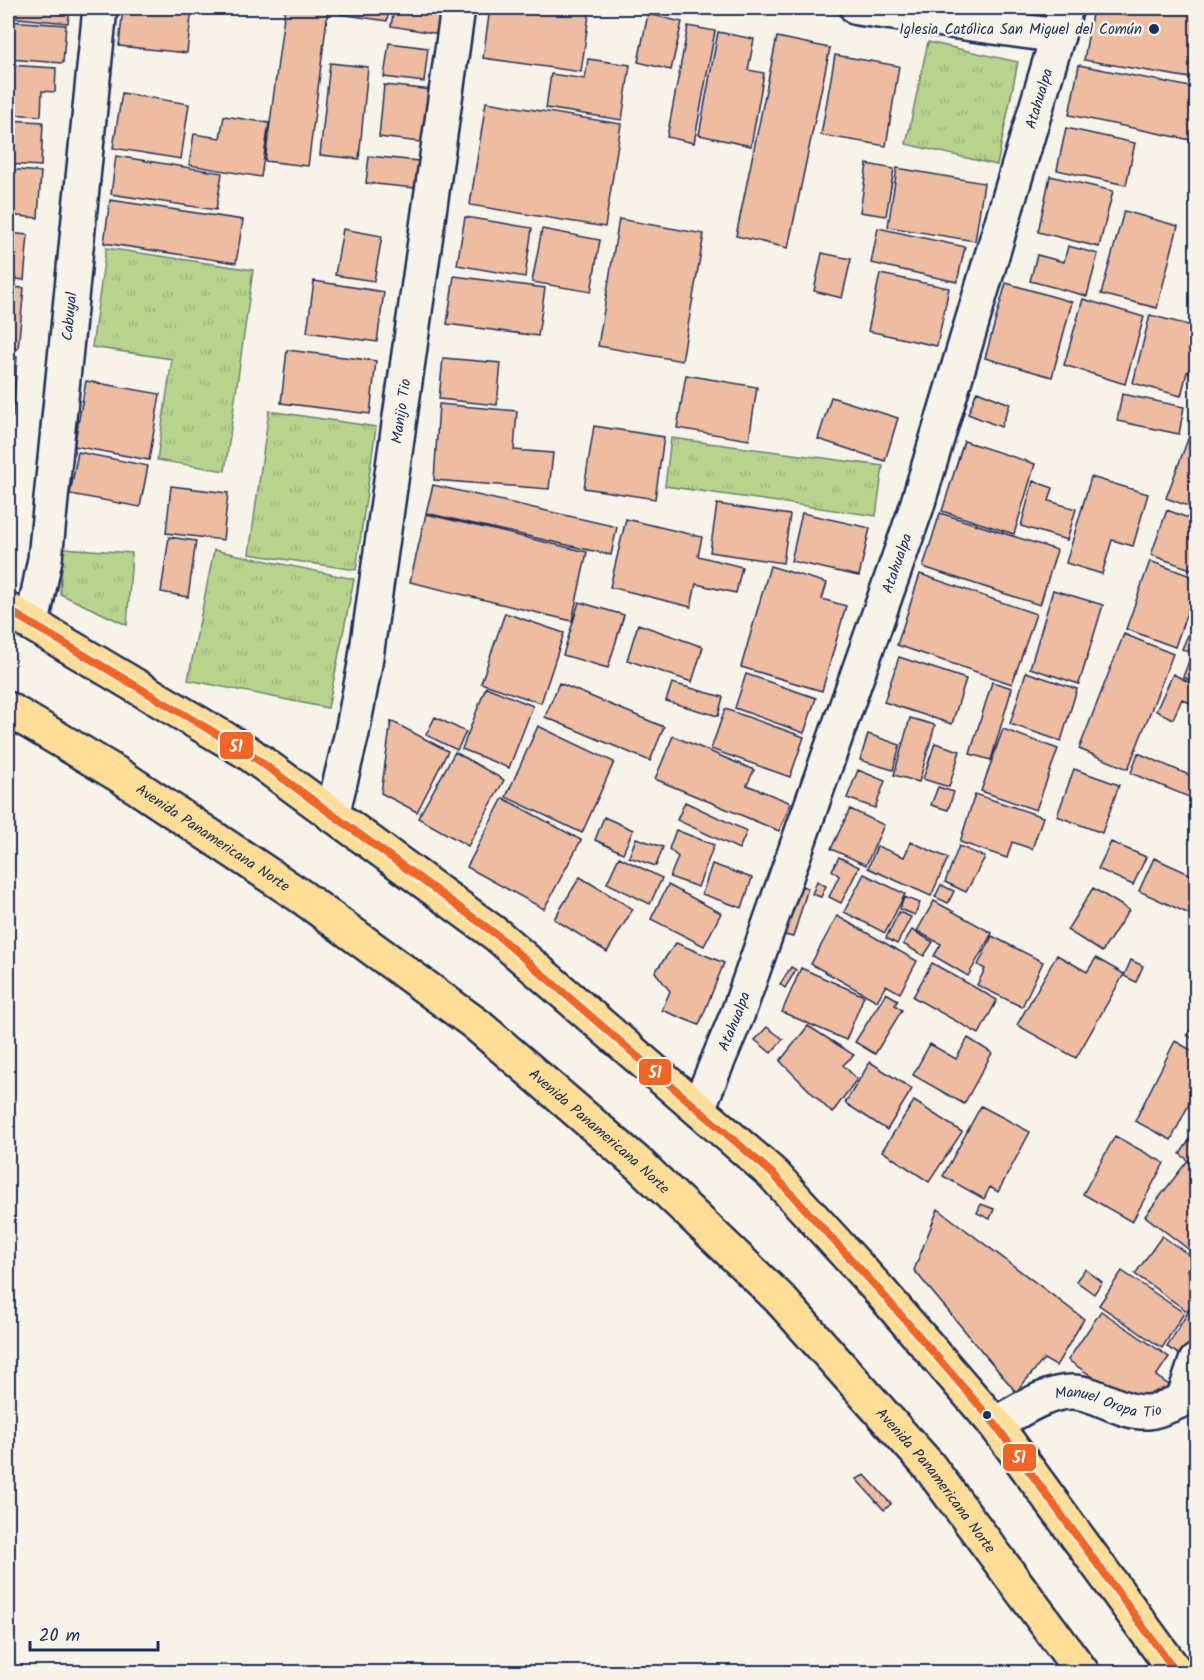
<svg xmlns="http://www.w3.org/2000/svg" width="1204" height="1680" font-family="Kalam,sans-serif">
	<style>
		.grass { fill: url(#grass-tufts); stroke: #6a8275; stroke-width: 1.5 }
		.building { fill: #eebca0; stroke: #1b2f5e; stroke-width: 1.5 }
		.lines { fill: none; stroke-linecap: round; stroke-linejoin: round }
		.minor-casing { stroke: #1b2f5e; stroke-width: 38 }
		.highway-casing { stroke: #1b2f5e; stroke-width: 38 }
		.minor { stroke: #f7f3e8; stroke-width: 33 }
		.highway { stroke: #fedd96; stroke-width: 33 }
		.bus-1-casing { stroke: #f7f3e8; stroke-width: 12 }
		.bus-1 { stroke: #f26522; stroke-width: 8 }
		.poi-dot { fill: #1b2f5e; stroke: #f7f3e8; stroke-width: 2 }
		.labels { text-anchor: middle; stroke-width: 5; stroke-linejoin: round; paint-order: stroke }
		.poi-label { font-size: 15px; fill: #1b2f5e; stroke: #f7f3e8; text-anchor: end }
		.street-label { font-size: 15px; fill: #1b2f5e; stroke: #f7f3e8 }
		.line-badge { stroke: #f7f3e8; stroke-width: 2 }
		.badge-label { font-size: 16px; text-anchor: middle; font-weight: bold; fill: #fff }
	</style>
	<defs>
		<pattern id="grass-tufts" width="24" height="20" patternUnits="userSpaceOnUse" patternTransform="scale(1.5)"><rect width="24" height="20" fill="#b8d48c"/><path d="M3 7l-1-3M5 7V3M7 7l1-3M15 17l-1-3M17 17v-4M19 17l1-3" fill="none" stroke="#9eb67b"/></pattern>
	</defs>
	<rect width="100%" height="100%" fill="#f7f3e8"/>
	<filter id="ink" filterUnits="userSpaceOnUse"><feTurbulence type="fractalNoise" baseFrequency=".0167" numOctaves="2"/><feDisplacementMap in="SourceGraphic" scale="12" xChannelSelector="R" yChannelSelector="G"/><feConvolveMatrix kernelMatrix="1 2 1 2 8 2 1 2 1" color-interpolation-filters="sRGB"/></filter>
	<g filter="url(#ink)">
		<path class="grass" d="M 928,42 L 1018,62 L 997,165 L 906,144 Z
			M 106,248 L 253,270 L 225,471 L 157,460 L 172,359 L 92,347 Z
			M 269,411 L 376,427 L 356,570 L 249,554 Z
			M 671,438 L 883,466 L 876,516 L 665,486 Z
			M 63,548 L 132,553 L 127,625 L 60,594 Z
			M 214,550 L 354,579 L 328,708 L 188,680 Z"/>
		<path class="building" d="M 8,8 L 70,8 L 68,23 L 8,17 Z
			M 123,8 L 192,8 L 187,53 L 119,46 Z
			M 285,8 L 328,11 L 308,166 L 265,161 Z
			M 340,8 L 389,8 L 387,21 L 340,14 Z
			M 394,8 L 449,8 L 445,35 L 391,26 Z
			M 490,8 L 590,8 L 581,72 L 483,58 Z
			M 985,8 L 1052,8 L 1049,22 L 984,9 Z
			M 1093,8 L 1196,8 L 1196,79 L 1084,60 Z
			M 648,14 L 682,22 L 671,70 L 638,62 Z
			M 8,21 L 66,25 L 63,63 L 8,59 Z
			M 688,26 L 715,31 L 694,143 L 667,137 Z
			M 718,32 L 754,39 L 748,70 L 764,73 L 751,146 L 699,135 Z
			M 777,37 L 830,48 L 788,248 L 736,236 Z
			M 389,43 L 428,48 L 424,82 L 384,77 Z
			M 835,55 L 899,66 L 886,146 L 821,135 Z
			M 588,59 L 630,65 L 622,120 L 546,108 L 551,74 L 585,79 Z
			M 330,63 L 368,67 L 359,159 L 320,155 Z
			M 8,65 L 56,68 L 55,92 L 42,91 L 41,116 L 8,114 Z
			M 1079,65 L 1196,88 L 1196,141 L 1069,115 Z
			M 384,85 L 433,90 L 428,143 L 379,137 Z
			M 122,93 L 189,104 L 181,159 L 113,148 Z
			M 486,102 L 621,124 L 605,227 L 470,205 Z
			M 224,116 L 269,123 L 261,177 L 189,165 L 194,134 L 220,138 Z
			M 8,120 L 43,122 L 41,166 L 8,164 Z
			M 1066,128 L 1135,143 L 1126,185 L 1057,170 Z
			M 116,156 L 222,173 L 216,210 L 111,194 Z
			M 369,156 L 418,161 L 415,188 L 366,183 Z
			M 867,164 L 894,169 L 886,216 L 860,212 Z
			M 897,168 L 984,183 L 975,241 L 888,227 Z
			M 8,169 L 41,172 L 38,218 L 8,215 Z
			M 1050,176 L 1113,191 L 1099,247 L 1038,232 Z
			M 110,200 L 243,220 L 236,263 L 104,243 Z
			M 1124,211 L 1178,226 L 1157,308 L 1101,294 Z
			M 465,217 L 532,228 L 525,277 L 457,265 Z
			M 619,219 L 704,234 L 682,361 L 598,346 Z
			M 878,228 L 965,247 L 957,282 L 871,263 Z
			M 343,229 L 382,236 L 374,281 L 335,275 Z
			M 542,229 L 600,240 L 591,292 L 532,282 Z
			M 8,233 L 28,235 L 24,280 L 8,278 Z
			M 1068,246 L 1098,254 L 1087,296 L 1030,281 L 1037,255 L 1064,262 Z
			M 822,253 L 851,259 L 842,298 L 814,291 Z
			M 880,274 L 949,288 L 937,346 L 868,331 Z
			M 454,276 L 545,288 L 538,336 L 447,324 Z
			M 314,281 L 384,292 L 377,342 L 307,332 Z
			M 1006,283 L 1072,302 L 1052,377 L 985,358 Z
			M 8,287 L 24,288 L 18,349 L 8,348 Z
			M 1083,299 L 1144,317 L 1125,384 L 1064,365 Z
			M 1150,315 L 1196,327 L 1196,374 L 1187,372 L 1181,396 L 1133,383 Z
			M 287,350 L 376,361 L 370,414 L 281,403 Z
			M 8,356 L 17,357 L 13,417 L 8,417 Z
			M 443,358 L 501,363 L 497,405 L 439,399 Z
			M 686,375 L 757,387 L 749,440 L 677,428 Z
			M 86,381 L 160,394 L 149,460 L 74,446 Z
			M 977,391 L 1010,404 L 1001,427 L 968,414 Z
			M 1122,394 L 1184,407 L 1179,434 L 1117,421 Z
			M 831,397 L 898,418 L 885,461 L 818,439 Z
			M 439,404 L 517,411 L 514,450 L 553,453 L 549,489 L 434,480 Z
			M 1194,423 L 1196,424 L 1196,509 L 1166,498 Z
			M 594,426 L 664,437 L 655,499 L 584,488 Z
			M 964,441 L 1035,464 L 1014,534 L 942,511 Z
			M 78,452 L 148,466 L 140,507 L 70,494 Z
			M 1091,477 L 1148,494 L 1133,546 L 1112,540 L 1102,574 L 1066,563 Z
			M 1033,481 L 1053,488 L 1049,501 L 1076,509 L 1067,540 L 1021,526 Z
			M 433,485 L 617,527 L 611,555 L 426,513 Z
			M 171,486 L 228,493 L 223,540 L 166,533 Z
			M 717,504 L 790,515 L 783,563 L 710,552 Z
			M 1167,510 L 1196,521 L 1196,571 L 1151,555 Z
			M 802,513 L 870,528 L 859,576 L 791,561 Z
			M 940,513 L 1057,550 L 1040,605 L 923,567 Z
			M 426,514 L 587,552 L 572,621 L 410,582 Z
			M 626,519 L 702,537 L 698,556 L 742,567 L 736,593 L 696,584 L 691,607 L 610,587 Z
			M 169,537 L 196,541 L 188,597 L 161,592 Z
			M 1150,561 L 1196,578 L 1196,586 L 1175,647 L 1126,629 Z
			M 770,566 L 827,583 L 822,599 L 846,606 L 822,691 L 741,667 Z
			M 920,574 L 1036,614 L 1012,684 L 897,645 Z
			M 1053,590 L 1103,605 L 1079,684 L 1030,668 Z
			M 579,602 L 624,615 L 608,668 L 563,655 Z
			M 505,613 L 564,633 L 541,703 L 481,683 Z
			M 638,624 L 703,647 L 692,682 L 627,660 Z
			M 1191,628 L 1196,630 L 1196,683 L 1183,677 L 1192,653 L 1182,649 Z
			M 1124,634 L 1173,654 L 1128,769 L 1079,749 Z
			M 899,657 L 966,679 L 952,724 L 884,702 Z
			M 1026,672 L 1077,689 L 1061,741 L 1010,724 Z
			M 746,674 L 816,698 L 804,733 L 735,708 Z
			M 1173,674 L 1196,686 L 1196,706 L 1182,699 L 1173,719 L 1156,711 Z
			M 992,682 L 1012,688 L 991,760 L 970,754 Z
			M 559,683 L 664,727 L 650,761 L 545,717 Z
			M 672,683 L 723,697 L 718,716 L 666,701 Z
			M 486,687 L 533,706 L 509,768 L 462,749 Z
			M 725,709 L 804,737 L 790,777 L 711,749 Z
			M 435,717 L 466,732 L 457,750 L 426,735 Z
			M 910,718 L 935,725 L 919,782 L 894,775 Z
			M 391,721 L 448,751 L 417,812 L 381,793 Z
			M 538,726 L 614,762 L 582,833 L 506,797 Z
			M 1003,729 L 1058,749 L 1036,810 L 981,791 Z
			M 868,734 L 900,745 L 893,770 L 860,760 Z
			M 673,736 L 754,770 L 747,785 L 791,803 L 779,831 L 655,779 Z
			M 935,743 L 960,751 L 949,787 L 923,779 Z
			M 455,752 L 504,780 L 468,846 L 418,818 Z
			M 1138,753 L 1196,778 L 1196,800 L 1131,773 Z
			M 1074,769 L 1119,785 L 1102,833 L 1057,816 Z
			M 858,770 L 885,781 L 875,808 L 847,798 Z
			M 938,787 L 954,792 L 948,810 L 931,805 Z
			M 975,794 L 1043,817 L 1032,849 L 1012,842 L 1007,858 L 960,842 Z
			M 503,798 L 581,840 L 544,909 L 467,867 Z
			M 685,802 L 747,831 L 739,849 L 677,820 Z
			M 850,809 L 884,825 L 866,865 L 831,849 Z
			M 604,817 L 633,830 L 623,853 L 595,840 Z
			M 676,830 L 714,845 L 698,887 L 670,877 L 678,857 L 669,849 Z
			M 636,838 L 663,847 L 656,866 L 629,857 Z
			M 911,842 L 948,858 L 931,896 L 868,868 L 877,846 L 904,857 Z
			M 1111,842 L 1146,857 L 1133,885 L 1098,869 Z
			M 959,846 L 985,857 L 966,892 L 945,882 Z
			M 619,857 L 662,878 L 650,904 L 607,883 Z
			M 839,857 L 859,867 L 841,903 L 829,897 L 839,876 L 832,870 Z
			M 1154,858 L 1196,877 L 1196,917 L 1139,891 Z
			M 712,864 L 752,878 L 742,908 L 702,894 Z
			M 864,874 L 905,894 L 885,933 L 844,912 Z
			M 580,877 L 633,909 L 607,952 L 554,919 Z
			M 817,881 L 826,886 L 821,897 L 812,894 Z
			M 668,885 L 721,913 L 704,946 L 651,919 Z
			M 797,885 L 808,888 L 793,937 L 781,934 Z
			M 941,885 L 954,891 L 948,903 L 935,897 Z
			M 1093,888 L 1129,910 L 1102,952 L 1067,930 Z
			M 904,897 L 920,903 L 915,915 L 900,909 Z
			M 934,901 L 992,933 L 968,976 L 934,956 L 941,944 L 917,931 Z
			M 899,912 L 911,917 L 897,944 L 886,938 Z
			M 837,916 L 917,961 L 900,993 L 886,985 L 877,1001 L 811,964 Z
			M 912,930 L 933,942 L 924,956 L 903,944 Z
			M 992,936 L 1043,962 L 1022,1007 L 977,985 L 985,969 L 978,965 Z
			M 676,943 L 724,963 L 699,1025 L 662,1010 L 670,991 L 655,972 Z
			M 1057,955 L 1087,972 L 1096,958 L 1124,974 L 1076,1058 L 1017,1025 Z
			M 1131,960 L 1143,966 L 1136,982 L 1124,976 Z
			M 932,963 L 997,1000 L 979,1034 L 913,997 Z
			M 791,967 L 796,970 L 785,988 L 780,984 Z
			M 801,968 L 864,996 L 846,1040 L 782,1012 Z
			M 886,993 L 898,1000 L 895,1005 L 902,1010 L 875,1054 L 855,1042 Z
			M 1196,1021 L 1196,1041 L 1187,1035 Z
			M 808,1026 L 854,1055 L 843,1065 L 857,1079 L 832,1113 L 780,1061 Z
			M 767,1027 L 783,1039 L 771,1053 L 755,1040 Z
			M 968,1038 L 992,1053 L 964,1104 L 913,1075 L 930,1044 L 956,1059 Z
			M 1175,1041 L 1196,1053 L 1196,1090 L 1171,1140 L 1135,1121 Z
			M 870,1062 L 912,1089 L 887,1130 L 845,1103 Z
			M 914,1101 L 962,1132 L 929,1182 L 882,1151 Z
			M 981,1106 L 1030,1132 L 998,1192 L 990,1187 L 984,1199 L 943,1176 Z
			M 1196,1130 L 1196,1166 L 1180,1154 Z
			M 1115,1136 L 1164,1163 L 1132,1222 L 1083,1194 Z
			M 1188,1160 L 1196,1167 L 1196,1255 L 1145,1216 Z
			M 981,1204 L 994,1209 L 990,1219 L 977,1213 Z
			M 938,1209 L 1084,1319 L 1056,1366 L 1044,1359 L 1016,1392 L 914,1270 Z
			M 1162,1236 L 1195,1259 L 1187,1270 L 1196,1278 L 1196,1297 L 1187,1311 L 1135,1274 Z
			M 1085,1269 L 1102,1282 L 1094,1294 L 1076,1281 Z
			M 1122,1271 L 1184,1313 L 1162,1348 L 1099,1305 Z
			M 1191,1307 L 1196,1311 L 1196,1337 L 1185,1358 L 1167,1347 Z
			M 1101,1311 L 1169,1357 L 1156,1376 L 1172,1387 L 1139,1408 L 1068,1360 Z
			M 865,1475 L 891,1504 L 884,1510 L 856,1479 Z"/>
		<g class="lines">
			<defs>
				<g id="minor">
					<path d="M 857,8 L 1058,36"/>
					<path id="s1" d="M 32,624 L 45,559 L 100,8"/>
					<path id="s2" d="M 332,815 L 352,733 L 365,664 L 458,8"/>
					<path id="s3" d="M 698,1108 L 738,1013 L 916,509 L 1066,8"/>
					<path id="s4" d="M 995,1424 C 1018,1412 1045,1392 1072,1392 C 1098,1392 1121,1414 1148,1412 C 1160,1411 1172,1404 1183,1400 L 1196,1361"/>
				</g>
				<g id="highway">
					<path d="M 8,610 L 247,752 L 497,935 L 773,1174 L 880,1291 L 995,1424 L 1176,1672"/>
					<path id="s5" d="M 8,709 L 119,775 L 302,897 L 476,1024 L 641,1166 L 779,1298 L 929,1466 L 1082,1672"/>
				</g>
			</defs>
			<use href="#minor" class="minor-casing"/>
			<use href="#highway" class="highway-casing"/>
			<use href="#minor" class="minor"/>
			<use href="#highway" class="highway"/>
			<defs>
				<path id="bus-1" d="M 8,610 L 247,752 L 497,935 L 773,1174 L 880,1291 L 995,1424 L 1176,1672"/>
			</defs>
			<use href="#bus-1" class="bus-1-casing"/>
			<use href="#bus-1" class="bus-1"/>
		</g>
	</g>
	<g class="poi-dot">
		<circle cx="1154" cy="29" r="6"/>
		<circle cx="987" cy="1415" r="5"/>
	</g>
	<g class="labels">
		<g class="poi-label">
			<text x="1142" y="34">Iglesia Católica San Miguel del Común</text>
		</g>
		<g class="street-label">
			<text dy="5" stroke="none"><textPath href="#s3" startOffset="1066">Atahualpa</textPath></text>
			<text dy="5" stroke="none"><textPath href="#s1" startOffset="310">Cabuyal</textPath></text>
			<text dy="5" stroke="none"><textPath href="#s2" startOffset="410">Manijo Tio</textPath></text>
			<text dy="5" stroke="none"><textPath href="#s3" startOffset="580">Atahualpa</textPath></text>
			<text dy="5" stroke="none"><textPath href="#s5" startOffset="242">Avenida Panamericana Norte</textPath></text>
			<text dy="5" stroke="none"><textPath href="#s3" startOffset="94">Atahualpa</textPath></text>
			<text dy="5" stroke="none"><textPath href="#s5" startOffset="728">Avenida Panamericana Norte</textPath></text>
			<text dy="5" stroke="none"><textPath href="#s4" startOffset="122">Manuel Oropa Tio</textPath></text>
			<text dy="5" stroke="none"><textPath href="#s5" startOffset="1214">Avenida Panamericana Norte</textPath></text>
		</g>
	</g>
	<g class="line-badge">
		<rect x="219" y="731" width="35" height="29" rx="6" fill="#f26522"/>
		<rect x="638" y="1058" width="34" height="28" rx="6" fill="#f26522"/>
		<rect x="1002" y="1443" width="35" height="29" rx="6" fill="#f26522"/>
	</g>
	<g class="badge-label">
		<text x="236" y="752">51</text>
		<text x="655" y="1078">51</text>
		<text x="1019" y="1463">51</text>
	</g>
	<rect width="1204" height="1680" fill="none" stroke="#f7f3e8" stroke-width="30"/>
	<rect x="15" y="15" width="1174" height="1650" fill="none" stroke="#1b2f5e" stroke-width="2" filter="url(#ink)"/>
	<path d="M30 1641v9h128v-9" fill="none" stroke="#1b2f5e" stroke-width="3"/>
	<text x="39" y="1641" font-size="18" fill="#1b2f5e" stroke="#f7f3e8" stroke-width="4.5" paint-order="stroke">20 m</text>
</svg>
